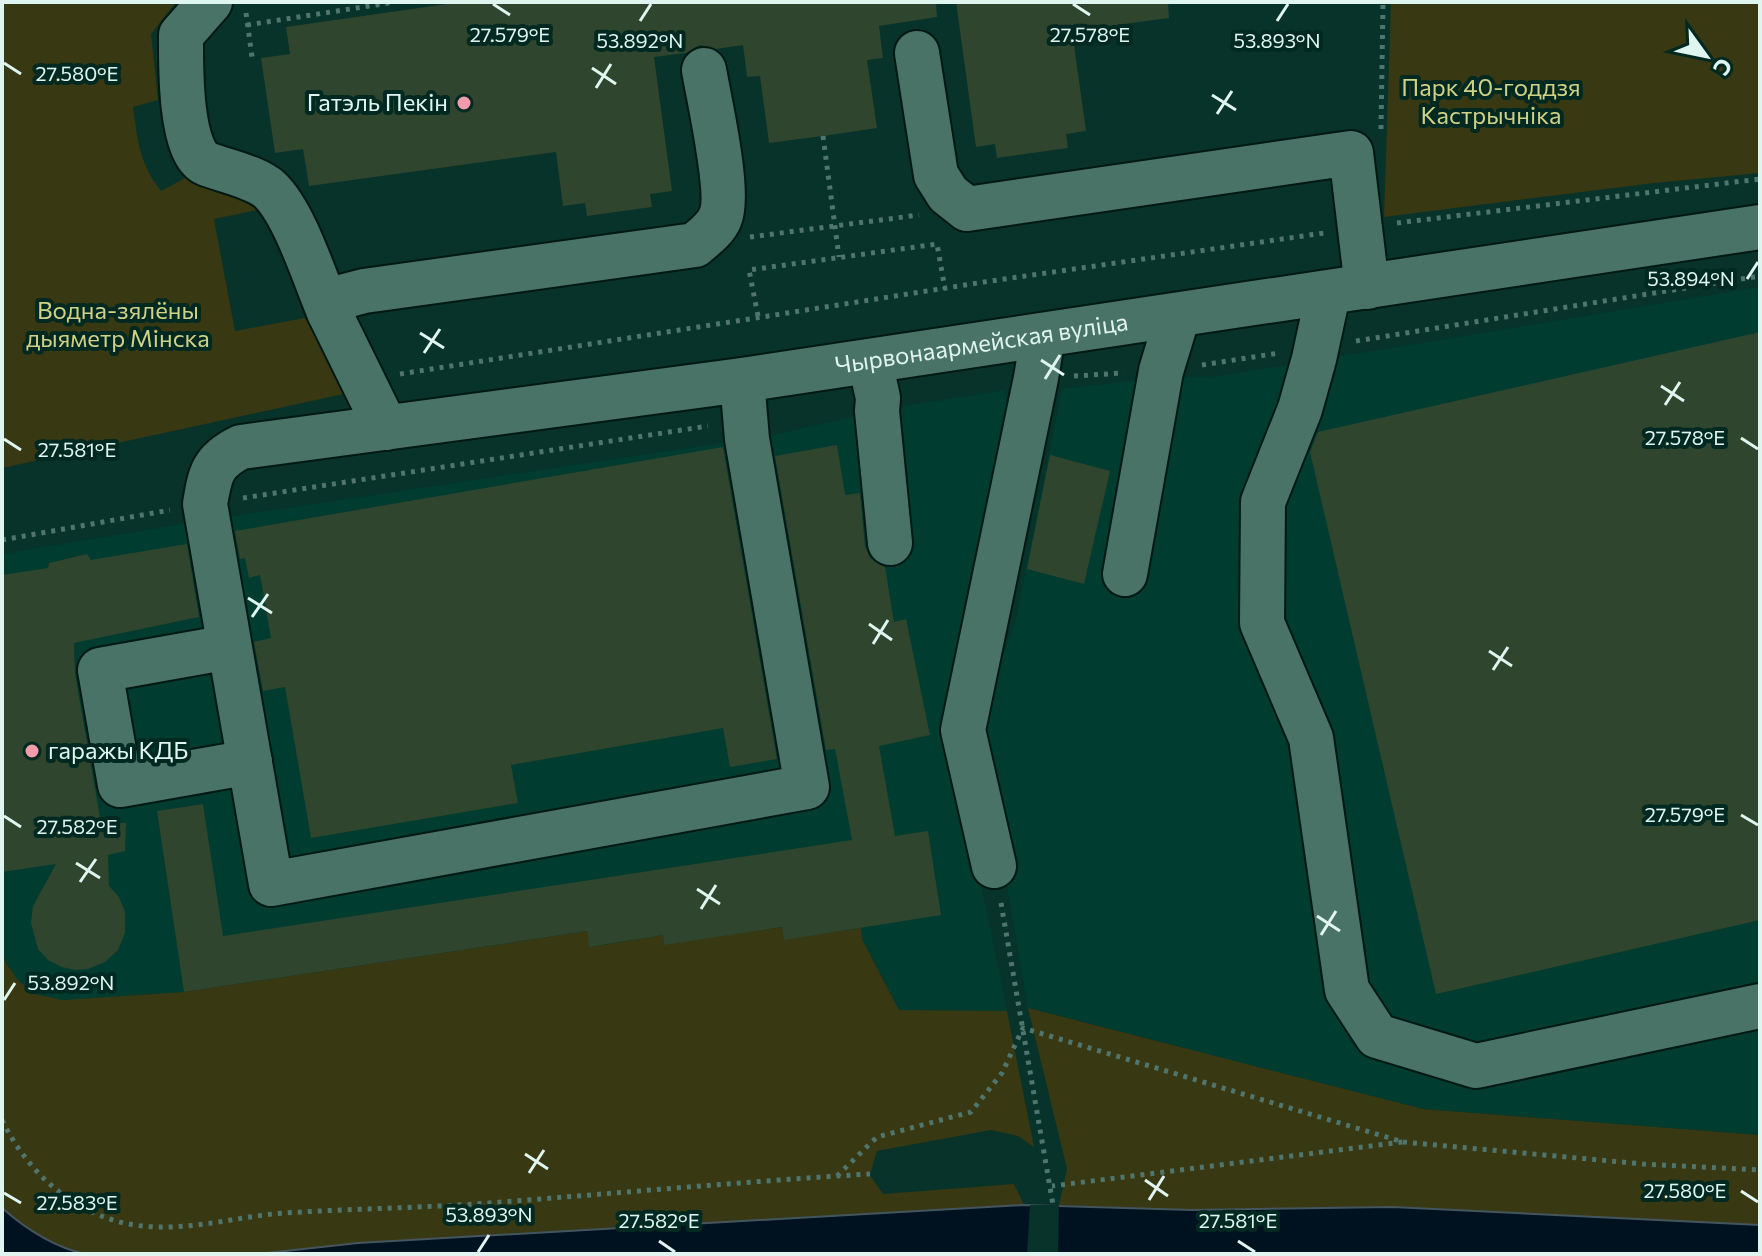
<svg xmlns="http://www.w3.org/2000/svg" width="1762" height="1256" font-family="Commissioner,sans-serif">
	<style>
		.built { fill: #013c31 }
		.green { fill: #383812 }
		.water { fill: #001120; stroke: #43555e; stroke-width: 2 }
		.pier { fill: #07332a }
		.building { fill: #2f452d }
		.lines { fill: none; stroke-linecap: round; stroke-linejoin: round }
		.minor-casing { stroke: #001913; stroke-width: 48 }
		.path { stroke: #50756d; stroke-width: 5; stroke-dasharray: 4 6; stroke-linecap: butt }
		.minor { stroke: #4a7368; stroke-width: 44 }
		.ticks { fill: none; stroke: #dff5ef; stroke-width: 3 }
		.poi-dot { fill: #f39aab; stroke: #002921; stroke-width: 3 }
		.labels { text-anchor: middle; stroke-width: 8; stroke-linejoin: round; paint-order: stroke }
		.park-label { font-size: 24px; fill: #d0d184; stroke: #002921 }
		.poi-label { font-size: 24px; fill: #dff5ef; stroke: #002921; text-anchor: end }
		.street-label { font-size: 24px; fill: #dff5ef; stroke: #002921 }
		.ticks-label { font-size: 20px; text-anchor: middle; fill: #dff5ef; stroke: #002921; stroke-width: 8; stroke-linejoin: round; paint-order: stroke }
	</style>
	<rect width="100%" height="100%" fill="#07332a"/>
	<path class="built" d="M 1760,287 L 1760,1135 L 1423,1109 L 1028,1008 L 979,726 L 1016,619 L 1062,389 L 1147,379 L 1221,376 Z
		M 1005,390 L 1009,419 L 949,727 L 1007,1011 L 899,1010 L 862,939 L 860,928 L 784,939 L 781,927 L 589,947 L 587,931 L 184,992 L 63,1000 L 37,994 L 19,981 L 5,962 L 2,936 L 2,554 L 207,520 L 769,436 L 892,408 Z"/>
	<path class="green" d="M 2,2 L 176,2 L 151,34 L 158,100 L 133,107 C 138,141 139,163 161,191 L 191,175 L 248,195 L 257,210 L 214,219 L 235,331 L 304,318 L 311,324 L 348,393 L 2,468 Z
		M 1391,2 L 1760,2 L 1760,173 L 1654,183 L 1384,217 Z
		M 782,927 L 784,939 L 861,928 L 862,939 L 899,1010 L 1007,1011 L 1034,1147 L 1018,1136 L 991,1130 L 877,1151 L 870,1175 L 883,1194 L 1014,1184 L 1024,1205 L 358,1243 L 258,1254 L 85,1254 C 53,1247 26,1229 2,1208 L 2,936 L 5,962 L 19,981 L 35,994 L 63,1000 L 184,992 L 587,931 L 590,947 L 663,935 L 664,944 Z
		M 1028,1008 L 1423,1109 L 1760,1135 L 1760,1225 L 1393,1207 L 1192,1210 L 1059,1205 L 1067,1169 Z"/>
	<path class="water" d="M 1024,1205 L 1192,1210 L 1393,1207 L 1760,1225 L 1760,1254 L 258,1254 L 358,1243 Z
		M 2,1208 C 26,1229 53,1247 85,1254 L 2,1254 Z"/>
	<path class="pier" d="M 1030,1205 L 1059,1205 L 1058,1254 L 1027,1254 Z"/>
	<path class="building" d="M 461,2 L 936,2 L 937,17 L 879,26 L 883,58 L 867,60 L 877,128 L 823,136 L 769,143 L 760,76 L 747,77 L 743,45 L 716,49 L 700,45 L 686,53 L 654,57 L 672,191 L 650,194 L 652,207 L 587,216 L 585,203 L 563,206 L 556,152 L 309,186 L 303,149 L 275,153 L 261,58 L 290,54 L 286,27 Z
		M 956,2 L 1168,2 L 1169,18 L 1072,31 L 1086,131 L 1066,134 L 1068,148 L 997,158 L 995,144 L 976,147 Z
		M 1760,332 L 1760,920 L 1436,994 L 1310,452 L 1318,432 Z
		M 837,445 L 845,495 L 860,493 L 865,546 L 870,558 L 885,567 L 894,622 L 906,619 L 930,735 L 879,746 L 895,836 L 928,831 L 941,915 L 784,940 L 782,927 L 664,945 L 663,935 L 589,947 L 587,931 L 184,992 L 157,811 L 203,804 L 223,936 L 852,840 L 835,749 L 826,750 L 775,456 Z
		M 723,447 L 777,759 L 730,767 L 723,728 L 511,765 L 518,803 L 311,838 L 285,687 L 263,691 L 254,642 L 271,638 L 260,575 L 249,578 L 245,558 L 240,559 L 235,531 Z
		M 1050,455 L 1110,471 L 1084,584 L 1027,569 Z
		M 187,544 L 199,617 L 74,643 L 75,674 L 101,823 L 126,823 L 125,851 L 108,855 L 109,886 L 119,897 L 125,912 L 125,933 L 118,950 L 105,962 L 88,969 L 75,970 L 62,967 L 48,960 L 38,949 L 31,923 L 33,906 L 56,864 L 2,872 L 2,575 L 48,568 L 49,563 L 87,554 L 91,560 Z"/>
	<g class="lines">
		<defs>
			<g id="minor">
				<path d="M 210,2 L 181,35 C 181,61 179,153 207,164 C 225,171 256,177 270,190 C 295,214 315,279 329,312"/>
				<path d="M 917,53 L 936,175 L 948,194 L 967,209 L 1351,153 L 1367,287"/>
				<path d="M 1328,294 L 1314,359 L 1300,409 L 1263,502 L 1262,623 L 1311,738 L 1347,990 L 1377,1036 L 1476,1066 L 1760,1006"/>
				<path d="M 870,361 L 878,398 L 877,411 L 890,543"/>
				<path id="s1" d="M 742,380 L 747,439 L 807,787 L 271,884 L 205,504 C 210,474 212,461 241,447 L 742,380 L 1760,227"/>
				<path d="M 386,428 L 329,312 L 345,296 L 364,291 L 695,245 C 704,237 715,230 720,218 C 731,195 709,99 704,70"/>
				<path d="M 1125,574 L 1161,371 L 1178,315"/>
				<path d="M 229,647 L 100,670 L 120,785 L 250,762"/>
				<path d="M 994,866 L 963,730 L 1036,378 L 1043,335"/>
			</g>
		</defs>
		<use href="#minor" class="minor-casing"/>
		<path class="path" d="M 246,13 L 252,57
			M 247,25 L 395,2
			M 1381,129 L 1383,2
			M 823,136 L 839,257
			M 1397,223 L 1760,179
			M 750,237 L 919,215
			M 758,316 L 749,270 L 937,244 L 945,289
			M 1356,341 L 1760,276
			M 1202,365 L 1279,353
			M 400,374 L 984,282 L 1324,233
			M 1074,376 L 1124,373
			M 243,498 L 708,426
			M 2,540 L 170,510
			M 1001,903 L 1053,1205
			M 2,1120 C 25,1167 64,1206 116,1221 C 172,1237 229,1217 284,1213 C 361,1208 437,1208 514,1201 C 632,1192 751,1181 870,1174
			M 1403,1142 L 1643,1164 L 1760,1170
			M 837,1176 L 877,1137 L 971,1112 L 1002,1073 L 1023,1028 L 1403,1142 L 1052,1186"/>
		<use href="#minor" class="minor"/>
	</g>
	<path class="ticks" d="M 493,4 L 510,15M 1073,4 L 1090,15M 640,21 L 651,4M 1277,21 L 1288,4M 4,63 L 21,74M 592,68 L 616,84M 596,88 L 611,64M 1212,95 L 1236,110M 1217,114 L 1232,91M 1747,279 L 1758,262M 420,333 L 444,348M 424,353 L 440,329M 1041,360 L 1064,375M 1045,379 L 1060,355M 1661,386 L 1684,401M 1665,405 L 1680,382M 1741,438 L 1758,449M 4,439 L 21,450M 248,598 L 272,613M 252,617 L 268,594M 869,624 L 892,640M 873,644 L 888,620M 1489,651 L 1512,666M 1493,670 L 1508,647M 1741,815 L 1758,825M 4,816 L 21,827M 76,863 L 100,878M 80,882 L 96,859M 697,889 L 720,904M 701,909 L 716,885M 1317,916 L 1340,931M 1321,935 L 1336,911M 4,1000 L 15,983M 525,1154 L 548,1169M 529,1173 L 544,1150M 1145,1180 L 1168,1196M 1741,1191 L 1758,1202M 4,1193 L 21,1203M 1149,1200 L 1164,1176M 659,1241 L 675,1252M 1238,1241 L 1255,1252M 478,1252 L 489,1235"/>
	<g class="poi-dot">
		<circle cx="464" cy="103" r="8"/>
		<circle cx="32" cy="751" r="8"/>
	</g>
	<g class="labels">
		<g class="park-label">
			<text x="1491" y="96">Парк 40-годдзя<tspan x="1491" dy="28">Кастрычніка</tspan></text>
			<text x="118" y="319">Водна-зялёны<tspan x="118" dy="28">дыяметр Мінска</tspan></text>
		</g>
		<g class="poi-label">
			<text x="448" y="111">Гатэль Пекін</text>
			<text x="48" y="759" text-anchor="start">гаражы КДБ</text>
		</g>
		<g class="street-label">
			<text dy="8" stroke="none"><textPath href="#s1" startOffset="2162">Чырвонаармейская вуліца</textPath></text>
		</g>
	</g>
	<g class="ticks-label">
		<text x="1090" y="42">27.578°E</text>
		<text x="510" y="42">27.579°E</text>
		<text x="640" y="48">53.892°N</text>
		<text x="1277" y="48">53.893°N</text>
		<text x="77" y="81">27.580°E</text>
		<text x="1691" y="286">53.894°N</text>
		<text x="1685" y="445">27.578°E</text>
		<text x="77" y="457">27.581°E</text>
		<text x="1685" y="822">27.579°E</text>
		<text x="77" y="834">27.582°E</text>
		<text x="71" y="990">53.892°N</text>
		<text x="1685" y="1198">27.580°E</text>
		<text x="77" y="1210">27.583°E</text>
		<text x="489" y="1222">53.893°N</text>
		<text x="659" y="1228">27.582°E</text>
		<text x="1238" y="1228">27.581°E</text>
	</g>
	<rect width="1762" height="1256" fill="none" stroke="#dff5ef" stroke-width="8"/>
	<g transform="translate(1706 56) rotate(123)" stroke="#002921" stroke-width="6" paint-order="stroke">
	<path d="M0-6L14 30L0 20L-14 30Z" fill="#dff5ef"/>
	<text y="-12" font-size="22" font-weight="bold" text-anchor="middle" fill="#dff5ef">С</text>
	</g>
</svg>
